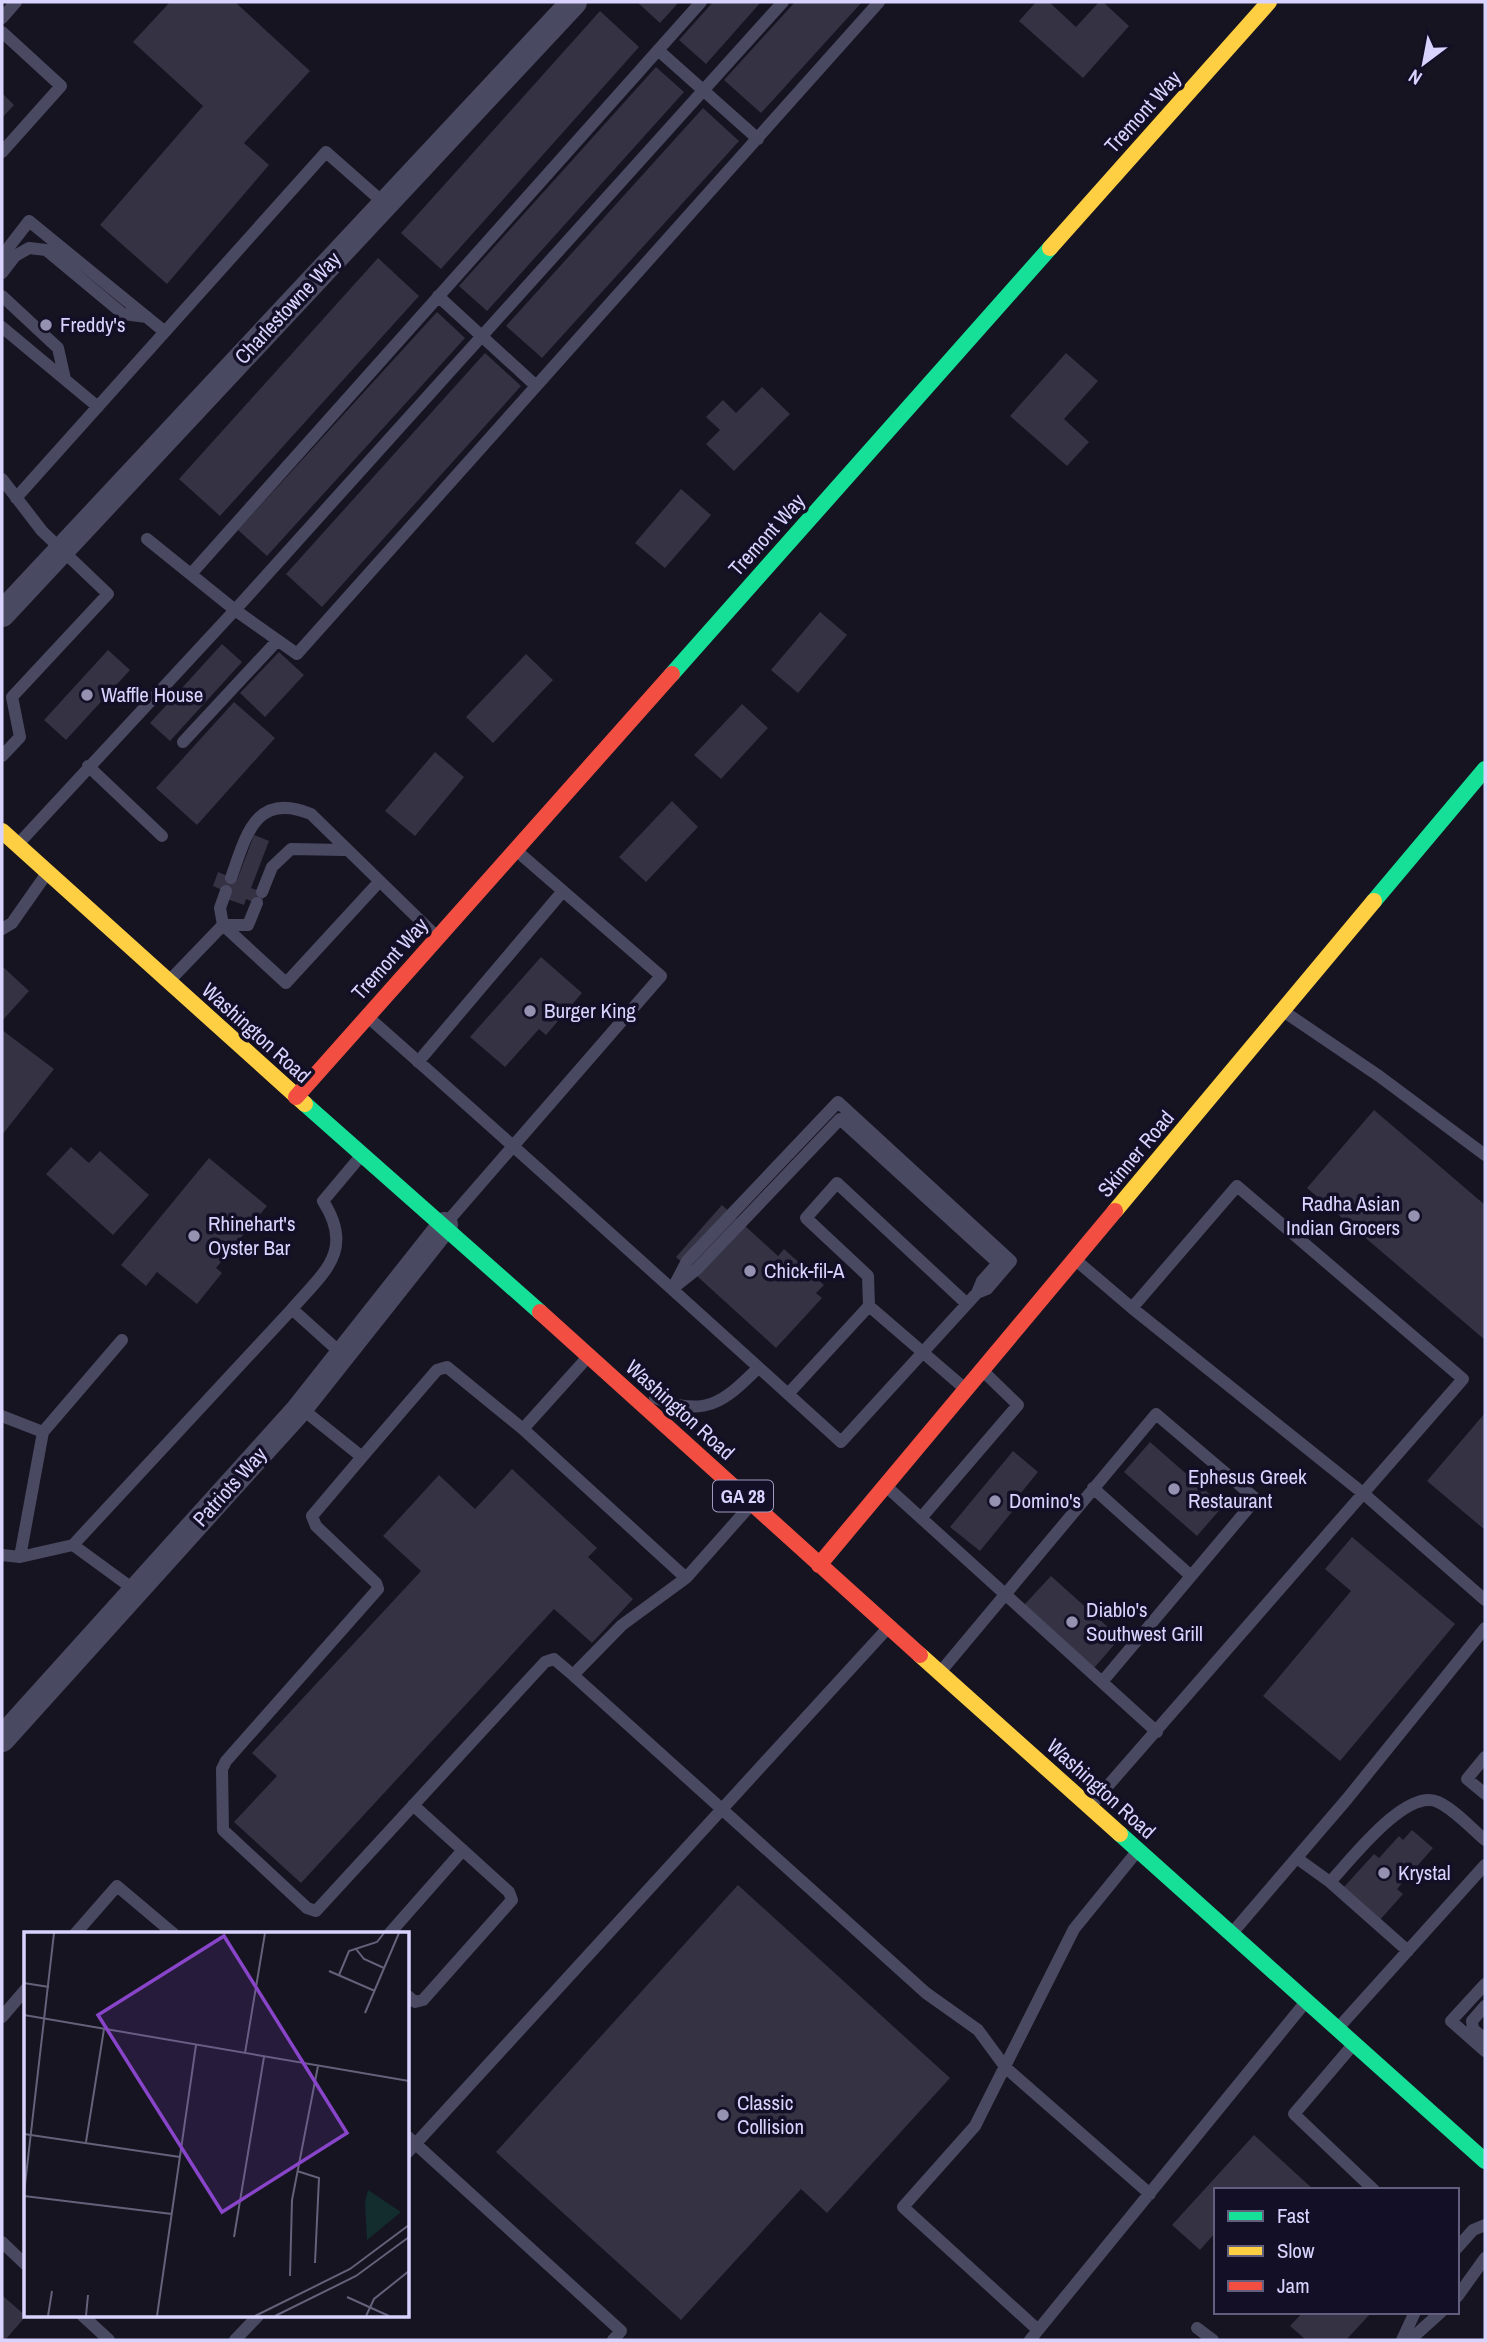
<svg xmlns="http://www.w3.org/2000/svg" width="1487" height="2342" font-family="'Archivo Narrow',sans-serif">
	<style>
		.building { fill: #343243 }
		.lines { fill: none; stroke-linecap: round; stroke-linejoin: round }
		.lane { stroke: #4a4962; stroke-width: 12 }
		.street { stroke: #4a4962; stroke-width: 26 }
		.fast { stroke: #16e098; stroke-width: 16 }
		.slow { stroke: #ffcf43; stroke-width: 16 }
		.jam { stroke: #f24e42; stroke-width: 16 }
		.poi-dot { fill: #9591b1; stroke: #130f26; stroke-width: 2.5 }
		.labels { text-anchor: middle; stroke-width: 7; stroke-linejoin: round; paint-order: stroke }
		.shield { fill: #130f26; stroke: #9e99be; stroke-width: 2 }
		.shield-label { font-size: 19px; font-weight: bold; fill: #d9d4ff }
		.street-label { font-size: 21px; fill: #d9d4ff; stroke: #130f26 }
		.poi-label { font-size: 21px; fill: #d9d4ff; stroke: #130f26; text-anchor: start }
		.inset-road { fill: none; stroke: #64617a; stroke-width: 2 }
		.view { fill: #8945c9; fill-opacity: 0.15; stroke: #8945c9; stroke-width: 3.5 }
		.inset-edge { fill: none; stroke: #d9d4ff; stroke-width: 3.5 }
	</style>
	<rect width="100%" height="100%" fill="#161421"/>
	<path class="building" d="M 170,2 L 235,2 L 310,71 L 244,143 L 269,165 L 167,284 L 100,225 L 203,106 L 133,42 Z
		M 637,2 L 679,2 L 660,23 Z
		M 713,2 L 761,2 L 706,64 L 679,40 Z
		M 795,2 L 862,2 L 761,113 L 724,80 Z
		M 1036,2 L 1049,2 L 1076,27 L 1099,2 L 1103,2 L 1129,26 L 1083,78 L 1019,21 Z
		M 600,11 L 639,47 L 441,269 L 401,233 Z
		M 656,67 L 684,92 L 487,311 L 459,286 Z
		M 2,93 L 14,105 L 2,118 Z
		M 703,108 L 739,141 L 542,358 L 506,326 Z
		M 378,258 L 419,296 L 220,516 L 179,479 Z
		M 437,312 L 465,338 L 267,556 L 238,530 Z
		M 485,353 L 521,386 L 322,607 L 286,574 Z
		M 1066,353 L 1098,381 L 1064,419 L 1089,442 L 1067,466 L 1010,416 Z
		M 762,387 L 790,414 L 734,471 L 706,444 L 720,430 L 706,417 L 723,400 L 736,413 Z
		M 681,489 L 711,515 L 665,568 L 635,543 Z
		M 820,612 L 847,635 L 798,693 L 771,670 Z
		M 222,644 L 242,662 L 170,741 L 150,723 Z
		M 108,650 L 130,670 L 66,740 L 44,720 Z
		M 279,652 L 304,675 L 265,717 L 240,693 Z
		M 526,654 L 553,680 L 493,743 L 466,717 Z
		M 234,702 L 275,738 L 197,825 L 156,788 Z
		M 742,704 L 768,728 L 721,779 L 694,755 Z
		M 435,752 L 464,777 L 415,836 L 385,811 Z
		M 672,801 L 698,827 L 646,882 L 619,857 Z
		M 254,835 L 269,841 L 251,888 L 265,893 L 261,905 L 246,899 L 244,905 L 227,899 L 229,893 L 213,886 L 218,872 L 237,880 Z
		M 541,957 L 582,993 L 546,1035 L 539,1029 L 505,1067 L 470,1037 Z
		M 2,966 L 29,991 L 2,1021 Z
		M 2,1030 L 54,1069 L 2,1135 Z
		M 1374,1110 L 1485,1205 L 1485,1340 L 1307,1188 Z
		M 71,1147 L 89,1163 L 100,1151 L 149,1195 L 113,1235 L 46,1174 Z
		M 209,1158 L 267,1206 L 216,1268 L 222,1273 L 197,1304 L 157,1272 L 146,1286 L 121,1265 Z
		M 722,1205 L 778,1256 L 784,1249 L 824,1285 L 816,1293 L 822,1298 L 776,1348 L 676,1257 Z
		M 1485,1413 L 1485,1530 L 1427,1481 Z
		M 1150,1442 L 1223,1506 L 1197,1536 L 1124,1472 Z
		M 1013,1451 L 1038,1472 L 1016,1499 L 1020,1502 L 980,1551 L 950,1527 Z
		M 512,1469 L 597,1548 L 588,1557 L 633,1599 L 592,1643 L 554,1609 L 301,1883 L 234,1822 L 277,1776 L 252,1753 L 421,1571 L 383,1536 L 439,1475 L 475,1509 Z
		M 1352,1537 L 1455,1624 L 1340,1761 L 1263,1696 L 1351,1591 L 1325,1569 Z
		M 1051,1576 L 1120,1638 L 1094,1668 L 1024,1605 Z
		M 1412,1830 L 1433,1848 L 1397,1889 L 1403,1894 L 1379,1921 L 1343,1888 L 1374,1854 L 1379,1858 L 1399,1836 L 1403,1840 Z
		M 738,1885 L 950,2078 L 827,2213 L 801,2189 L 681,2320 L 496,2152 Z
		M 1254,2135 L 1314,2190 L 1216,2190 L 1216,2232 L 1200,2250 L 1172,2225 Z
		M 3,2296 L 26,2316 L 6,2339 L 8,2340 L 2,2340 Z
		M 1303,2312 L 1372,2312 L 1346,2340 L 1306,2340 L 1290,2326 Z"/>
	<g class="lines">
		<path class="lane" d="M 783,2 L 235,610 L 297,654 L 879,2
			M 2,18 L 16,2
			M 2,32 L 61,86 L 2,152
			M 658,50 L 758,139
			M 2,256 L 29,221 L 165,332
			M 2,273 L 15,256 L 29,248 L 46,250 L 123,314 L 147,317
			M 2,296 L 58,348 L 65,379
			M 438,296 L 535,385
			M 2,327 L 98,407
			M 2,479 L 42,531 L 108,594 L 12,697 L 20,737 L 2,756
			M 16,498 L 326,152 L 385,204
			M 191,574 L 701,2
			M 183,742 L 277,641
			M 88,766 L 162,836
			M 20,842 L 235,610 L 147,539
			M 231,878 C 246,836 255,791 311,814 L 435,935
			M 226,891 L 220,908 L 223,925 L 248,925 L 257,903
			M 262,892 L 272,867 L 291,849 L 345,850
			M 2,929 L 12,923 L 45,876
			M 171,979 L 223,925 L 286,983 L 379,882
			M 1286,1013 L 1379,1076 L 1485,1155
			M 369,1018 C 528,1158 684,1300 841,1442 L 977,1293 L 982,1281 L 998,1263 L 840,1119 L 697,1269 L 672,1289
			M 418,1062 L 563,891
			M 448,1221 L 661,976 L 518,852
			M 1078,1262 L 1132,1308 L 1237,1186 L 1463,1379 L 1092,1804
			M 675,1284 L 687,1261 L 838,1102 L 1011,1261 L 987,1289 L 977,1293
			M 1132,1308 L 1364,1494 L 1485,1600
			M 292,1309 C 324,1272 355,1251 323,1201 L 360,1157
			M 586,1359 L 523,1429 L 686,1578 L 749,1507
			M 963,1387 L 869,1306 L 868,1276 L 806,1218 L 837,1183 L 967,1304
			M 788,1394 L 869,1306
			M 655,1398 C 705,1418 724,1402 758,1368
			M 301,1408 L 362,1457 L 437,1370 L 447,1367 L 523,1429
			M 2,1416 L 43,1432 L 122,1340
			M 362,1457 L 312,1516 L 316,1526 L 376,1583 L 378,1589 L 226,1761 L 222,1769 L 223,1830 L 307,1908 L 316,1911 L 545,1662 L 554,1659 L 573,1675 L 622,1625 L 686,1578
			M 888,1488 L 1157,1732
			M 1093,1488 L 1191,1576
			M 921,1518 L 1018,1405 L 984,1372
			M 2,1555 L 20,1557 L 73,1545
			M 20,1557 L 43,1432
			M 136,1591 L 73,1545 L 292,1309 L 343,1355
			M 942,1670 L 1156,1414 L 1256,1499 L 1102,1682
			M 573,1675 L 926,1993 L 978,2030 L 1006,2068 L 1150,2194
			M 1485,1757 L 1467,1779 L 1485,1794
			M 1298,1859 L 1330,1882 C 1350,1861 1406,1787 1438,1802 C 1455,1810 1471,1828 1485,1840
			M 1330,1882 L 1408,1951
			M 1233,1932 L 1347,1799 L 1485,1628
			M 75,1934 L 117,1886 L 174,1934
			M 389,1934 L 463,1850
			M 1485,1984 L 1451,2021 L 1485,2051
			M 408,1996 L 415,2002 L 423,2000 L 512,1900 L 509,1892 L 413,1805
			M 1485,2006 L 1472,2021 L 1473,2029 L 1485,2039
			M 2,2017 L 26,1989
			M 1340,2026 L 1485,1865
			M 1352,2046 L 1294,2114 L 1374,2190
			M 408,2137 L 621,2331 L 613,2340
			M 408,2152 L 886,1630
			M 2,2242 L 26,2265
			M 1457,2248 L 1473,2230 L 1485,2225
			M 1457,2297 L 1485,2258
			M 83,2316 L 109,2340
			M 1197,2328 L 1213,2340
			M 1038,2330 L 903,2207 L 975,2126 L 1074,1929 L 1135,1854
			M 235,2340 L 258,2316
			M 1030,2340 L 1304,2004
			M 1402,2340 L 1415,2312
			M 1410,2340 L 1441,2312"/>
		<path class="street" d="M 2,614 L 574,2
			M 2,1739 L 297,1412 L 445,1225"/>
		<path class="fast" d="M 672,674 L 1050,248
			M 1374,901 L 1485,769
			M 305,1104 L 540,1312
			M 1120,1834 L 1485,2161"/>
		<path class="slow" d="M 1050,248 L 1269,2
			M 2,831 L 305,1104
			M 1115,1211 L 1374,901
			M 920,1655 L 1120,1834"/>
		<path class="jam" d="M 296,1097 L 672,674
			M 540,1312 L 920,1655
			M 819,1565 L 1115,1211"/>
	</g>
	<g class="poi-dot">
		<circle cx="46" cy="325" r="7"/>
		<circle cx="87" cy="695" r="7"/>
		<circle cx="530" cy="1011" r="7"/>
		<circle cx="1414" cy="1216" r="7"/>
		<circle cx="194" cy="1236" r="7"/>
		<circle cx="750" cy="1271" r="7"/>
		<circle cx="1174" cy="1489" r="7"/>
		<circle cx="995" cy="1501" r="7"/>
		<circle cx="1072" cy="1622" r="7"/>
		<circle cx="1384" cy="1873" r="7"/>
		<circle cx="723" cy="2115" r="7"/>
	</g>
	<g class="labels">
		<rect class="shield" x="713" y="1480.5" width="60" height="31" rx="5"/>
		<g class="shield-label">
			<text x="743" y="1503">GA 28</text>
		</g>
		<g class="street-label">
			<text transform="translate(1143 112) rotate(-48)" y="7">Tremont Way</text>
			<text transform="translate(288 308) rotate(-47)" y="7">Charlestowne Way</text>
			<text transform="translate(767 535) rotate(-48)" y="7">Tremont Way</text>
			<text transform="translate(390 959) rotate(-48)" y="7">Tremont Way</text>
			<text transform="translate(256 1033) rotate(42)" y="7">Washington Road</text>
			<text transform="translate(1136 1154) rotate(-50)" y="7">Skinner Road</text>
			<text transform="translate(680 1410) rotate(42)" y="7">Washington Road</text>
			<text transform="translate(230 1487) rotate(-48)" y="7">Patriots Way</text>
			<text transform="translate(1101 1789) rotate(42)" y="7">Washington Road</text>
		</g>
		<g class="poi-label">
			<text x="60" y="332">Freddy's</text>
			<text x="101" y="702">Waffle House</text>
			<text x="544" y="1018">Burger King</text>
			<text x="1400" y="1211" text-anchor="end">Radha Asian<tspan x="1400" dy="24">Indian Grocers</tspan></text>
			<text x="208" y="1231">Rhinehart's<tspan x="208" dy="24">Oyster Bar</tspan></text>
			<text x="764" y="1278">Chick-fil-A</text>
			<text x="1188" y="1484">Ephesus Greek<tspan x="1188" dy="24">Restaurant</tspan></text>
			<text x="1009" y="1508">Domino's</text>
			<text x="1086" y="1617">Diablo's<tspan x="1086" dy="24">Southwest Grill</tspan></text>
			<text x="1398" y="1880">Krystal</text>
			<text x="737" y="2110">Classic<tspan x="737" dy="24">Collision</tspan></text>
		</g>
	</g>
	<g transform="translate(24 1932)">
		<rect width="385" height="385" fill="#161421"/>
		<path d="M 344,258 L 377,280 L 343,308 L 341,270 Z" fill="#132c2d"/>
		<path class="inset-road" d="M 332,17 L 340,27 L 360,36M 305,39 L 351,59M 315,43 L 325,19 L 353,10 L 360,1M 0,51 L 25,55M 341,81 L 375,1M 0,83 L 385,149M 221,121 L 241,1M 0,202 L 156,225M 62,210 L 80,97M 273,239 L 295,246 L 291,331M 0,261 L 30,1M 0,264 L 148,282M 210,305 L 240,125M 266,344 L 268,268 L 294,134M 323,365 L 365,384M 24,384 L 28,359M 62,384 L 64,363M 133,384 L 172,113M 231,384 L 326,337 L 385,293M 251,384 L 332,344 L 385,305M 342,384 L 350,367 L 385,339"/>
		<path class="view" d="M 200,4 L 323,201 L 198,280 L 74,83 Z"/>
		<rect width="385" height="385" class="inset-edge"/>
	</g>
	<rect width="1487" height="2342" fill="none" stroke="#d9d4ff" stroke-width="7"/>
	<rect x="1214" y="2188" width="245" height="126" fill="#130f26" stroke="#625e7d" stroke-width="2"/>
	<rect x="1228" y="2211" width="35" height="10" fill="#16e098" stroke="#625e7d" stroke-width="2"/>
	<text x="1277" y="2223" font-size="21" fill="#d9d4ff">Fast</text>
	<rect x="1228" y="2246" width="35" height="10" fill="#ffcf43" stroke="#625e7d" stroke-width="2"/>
	<text x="1277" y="2258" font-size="21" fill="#d9d4ff">Slow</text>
	<rect x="1228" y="2281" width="35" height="10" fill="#f24e42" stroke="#625e7d" stroke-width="2"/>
	<text x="1277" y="2293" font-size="21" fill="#d9d4ff">Jam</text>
	<g transform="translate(1424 63) rotate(212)" stroke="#130f26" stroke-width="5" paint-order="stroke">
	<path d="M0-5L12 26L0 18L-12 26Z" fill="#d9d4ff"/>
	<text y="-10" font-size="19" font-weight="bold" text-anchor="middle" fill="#d9d4ff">N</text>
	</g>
</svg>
